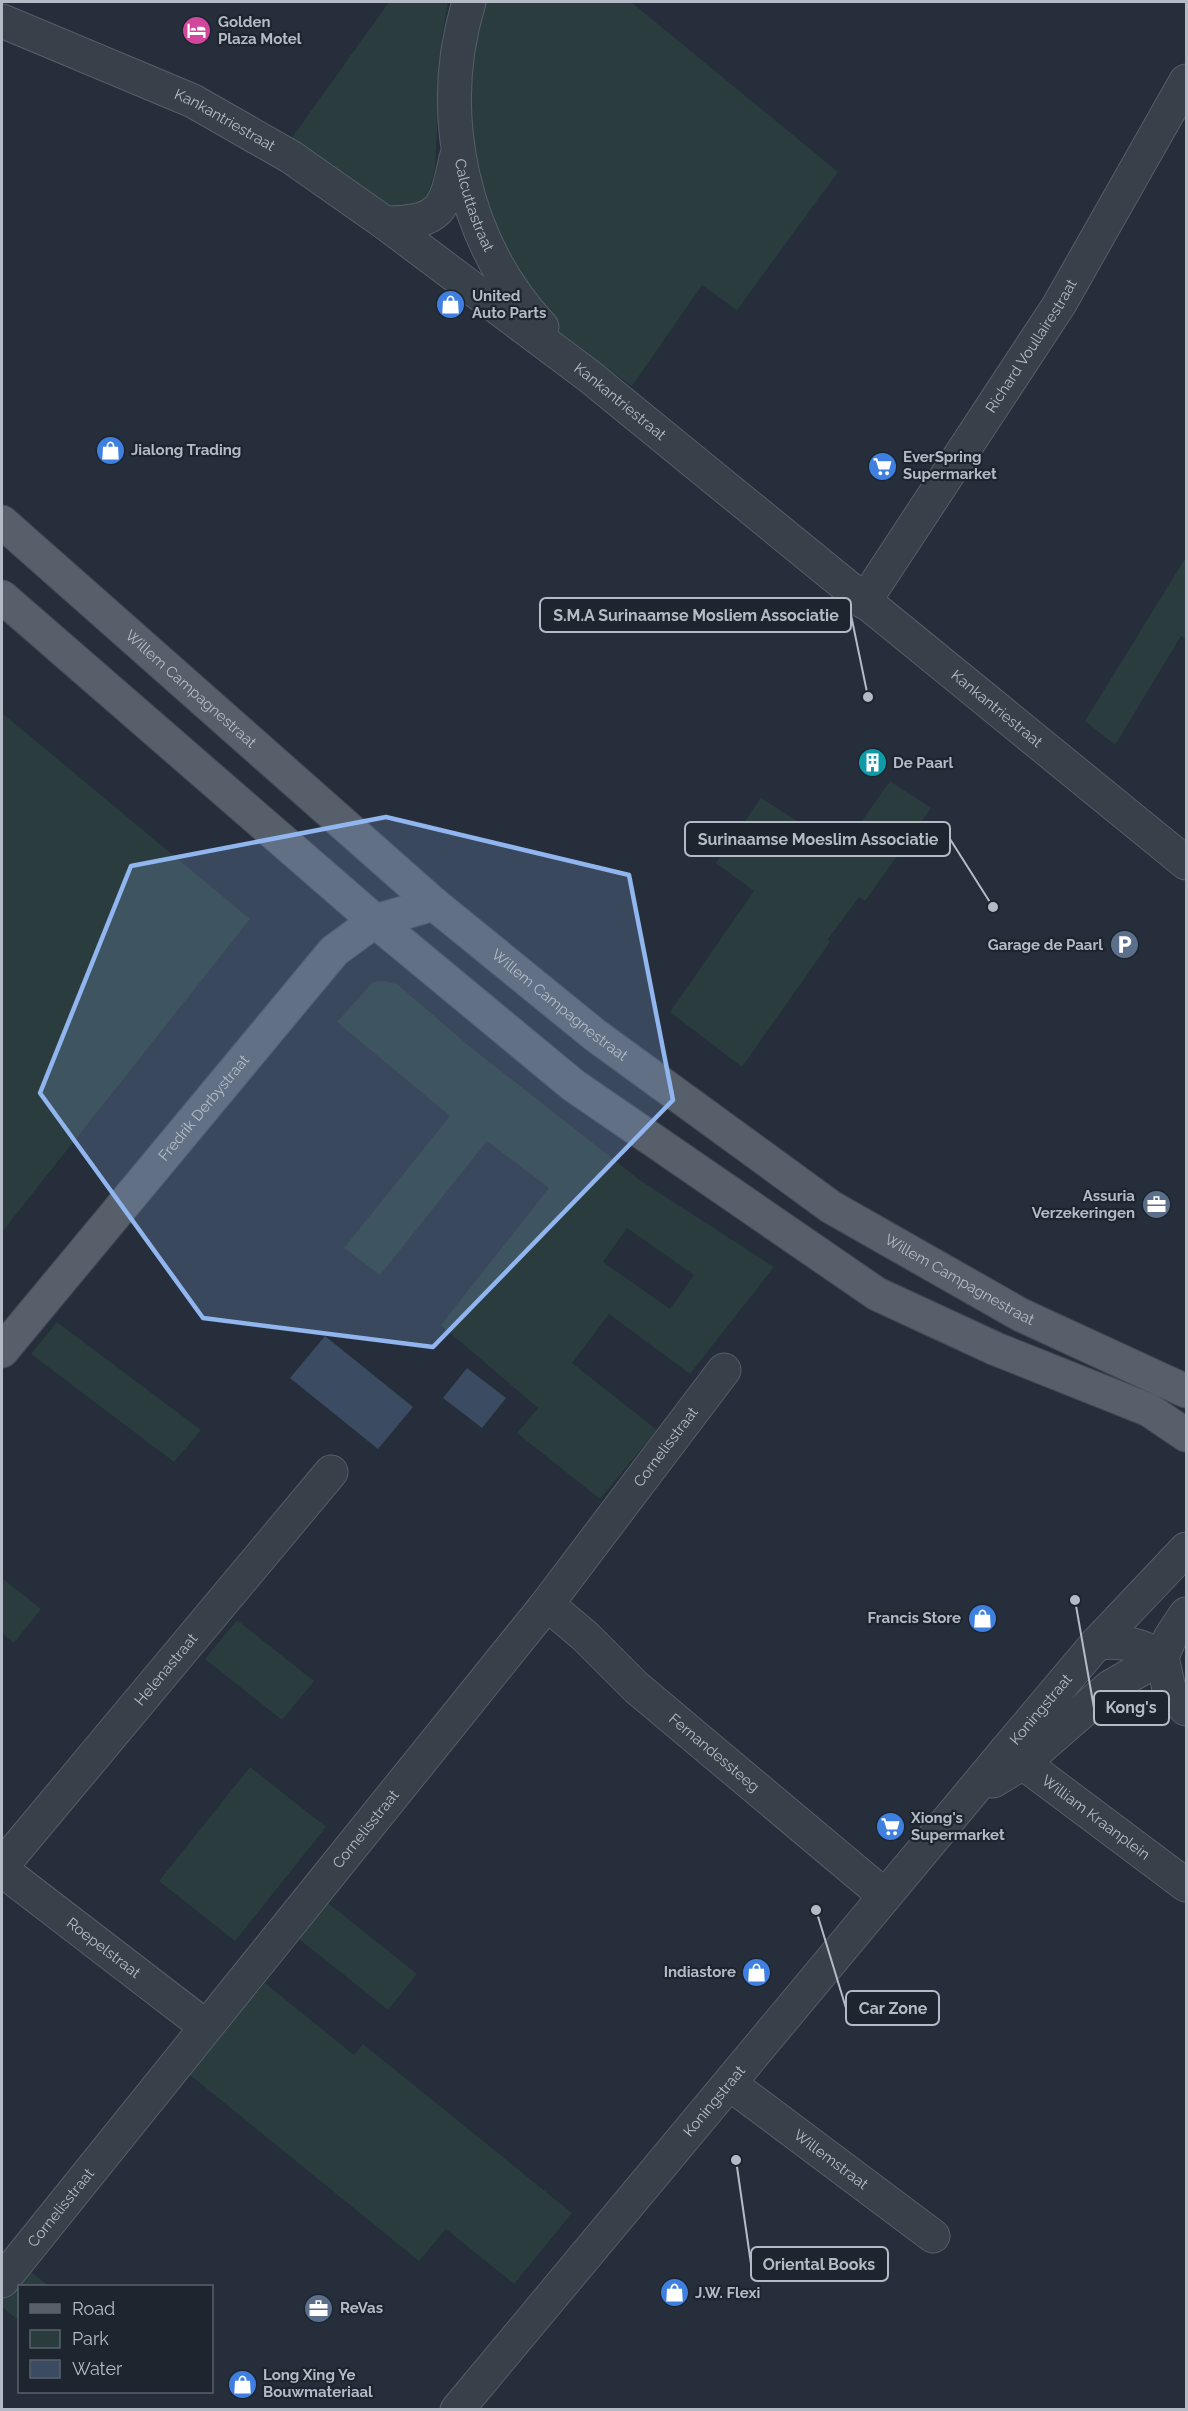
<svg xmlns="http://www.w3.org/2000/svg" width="1188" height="2411" font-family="Raleway,sans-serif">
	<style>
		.green { fill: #2a3c3d; fill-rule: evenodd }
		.water { fill: #3b4b61 }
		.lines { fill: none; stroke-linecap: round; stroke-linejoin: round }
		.minor-casing { stroke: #565e68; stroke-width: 35 }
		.major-casing { stroke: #414953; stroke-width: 35 }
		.minor { stroke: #38404a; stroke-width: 33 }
		.major { stroke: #565f6a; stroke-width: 33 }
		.marked { fill: #90b5ef; fill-opacity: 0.2; stroke: #90b5ef; stroke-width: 4.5; stroke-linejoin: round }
		.labels { text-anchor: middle; stroke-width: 4.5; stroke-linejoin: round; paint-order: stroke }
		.poi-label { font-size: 15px; font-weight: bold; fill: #b4bbc6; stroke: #1d252f; text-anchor: start }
		.street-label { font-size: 15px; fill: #b4bbc6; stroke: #1d252f }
		.leader { fill: none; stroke: #b4bbc6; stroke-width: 2 }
		.callout-dot { fill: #b4bbc6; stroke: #1d252f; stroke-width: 2 }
		.callout { fill: #1d252f; stroke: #b4bbc6; stroke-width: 2 }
		.callout-label { font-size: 16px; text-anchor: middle; font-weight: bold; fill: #b4bbc6 }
	</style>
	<rect width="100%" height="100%" fill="#252e3a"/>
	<path class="green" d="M 389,2 L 448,2 L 442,35 L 435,169 L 427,198 L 416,208 L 401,212 L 366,195 L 291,139 Z
		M 486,2 L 631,2 L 838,172 L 737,310 L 702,285 L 632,386 C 601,363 560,340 537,309 C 473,224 449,102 486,2 Z
		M 1186,557 L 1186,639 L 1181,636 L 1115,745 L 1085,721 Z
		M 2,713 L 250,919 L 2,1232 Z
		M 890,781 L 931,808 L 865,901 L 859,897 L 828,939 L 830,942 L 742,1067 L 670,1012 L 754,891 L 716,863 L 761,798 L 842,849 Z
		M 384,981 L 397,984 L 469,1046 L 641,1181 L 774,1267 L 690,1374 L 609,1314 L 572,1363 L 657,1430 L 600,1499 L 517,1433 L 538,1408 L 441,1325 L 549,1188 L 487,1141 L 380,1275 L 344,1248 L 450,1116 L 337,1022 L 373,982 ZM 627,1228 L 694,1275 L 670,1309 L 603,1262 Z
		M 57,1322 L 201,1430 L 174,1462 L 31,1354 Z
		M 2,1578 L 41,1609 L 14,1643 L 2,1633 Z
		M 237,1620 L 314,1681 L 282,1720 L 205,1659 Z
		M 250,1767 L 326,1827 L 235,1941 L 159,1881 Z
		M 328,1903 L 417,1974 L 388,2010 L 299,1939 Z
		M 265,1983 L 354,2055 L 363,2044 L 572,2213 L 514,2284 L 446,2229 L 419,2261 L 190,2075 Z
		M 27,2269 L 49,2286 L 20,2286 L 19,2321 L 2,2307 L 2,2301 Z"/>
	<path class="water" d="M 325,1336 L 413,1407 L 378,1449 L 290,1378 Z
		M 467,1368 L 506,1398 L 482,1428 L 443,1398 Z"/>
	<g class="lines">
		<defs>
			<g id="minor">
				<path id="s1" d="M 469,2 C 435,113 462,241 542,327"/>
				<path id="s2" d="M 2,21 L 193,101 L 291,157 L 385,223 L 589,376 L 1186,863"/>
				<path d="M 385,223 C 441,223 445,210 456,158"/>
				<path id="s3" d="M 864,602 L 1059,305 L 1186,81"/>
				<path id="s4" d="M 547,1604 L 586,1637 L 637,1688 L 885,1896"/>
				<path d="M 1096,1644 C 1120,1639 1141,1645 1162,1657 L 1169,1689 L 1186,1709"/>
				<path id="s5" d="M 1005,1752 L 1023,1763 L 1186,1885"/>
				<path d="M 993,1781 L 1023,1763 L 1110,1687 L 1162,1657 L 1170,1638 L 1186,1614"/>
				<path id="s6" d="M 2,1866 L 331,1472"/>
				<path id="s7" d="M 2,1870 L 205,2026"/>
				<path id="s8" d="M 730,2084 L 933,2236"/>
				<path id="s9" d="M 2,2281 L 547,1604 L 724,1370"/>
				<path id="s10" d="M 457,2410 L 1005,1752 L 1096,1644 L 1186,1549"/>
			</g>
			<g id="major">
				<path id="s11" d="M 2,522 L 434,904 L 595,1035 L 831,1207 L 1021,1315 L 1186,1391"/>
				<path d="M 2,597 L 375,921 L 573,1085 L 877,1294 L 996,1349 L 1149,1410 L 1186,1435"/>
				<path id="s12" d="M 2,1351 L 334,951 L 375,921 L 434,904"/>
			</g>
		</defs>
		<use href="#minor" class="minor-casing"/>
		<use href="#major" class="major-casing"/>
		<use href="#minor" class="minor"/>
		<use href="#major" class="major"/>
	</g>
	<path class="marked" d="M 386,817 L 629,875 L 673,1100 L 433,1347 L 203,1318 L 40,1093 L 131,866 Z"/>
	<defs>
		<symbol id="hotel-disc" viewBox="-11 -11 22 22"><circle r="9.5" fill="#d1479c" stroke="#1d252f"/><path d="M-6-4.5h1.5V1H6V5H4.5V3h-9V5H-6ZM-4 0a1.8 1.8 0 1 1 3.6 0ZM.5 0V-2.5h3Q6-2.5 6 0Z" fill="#fff"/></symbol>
		<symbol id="shop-disc" viewBox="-11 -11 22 22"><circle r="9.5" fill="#3f7fe0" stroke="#1d252f"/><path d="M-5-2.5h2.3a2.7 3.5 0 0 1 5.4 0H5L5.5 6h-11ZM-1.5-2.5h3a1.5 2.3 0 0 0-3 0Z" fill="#fff"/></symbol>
		<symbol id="supermarket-disc" viewBox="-11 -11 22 22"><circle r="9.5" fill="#3f7fe0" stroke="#1d252f"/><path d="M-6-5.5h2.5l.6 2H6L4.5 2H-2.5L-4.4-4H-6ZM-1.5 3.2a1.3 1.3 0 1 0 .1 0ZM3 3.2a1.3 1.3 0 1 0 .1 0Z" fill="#fff"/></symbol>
		<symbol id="building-disc" viewBox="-11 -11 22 22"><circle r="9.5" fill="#0f9aa8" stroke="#1d252f"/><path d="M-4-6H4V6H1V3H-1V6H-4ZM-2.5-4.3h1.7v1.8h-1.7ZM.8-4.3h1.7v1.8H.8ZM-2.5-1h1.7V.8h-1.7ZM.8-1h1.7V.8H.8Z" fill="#fff"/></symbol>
		<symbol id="parking-disc" viewBox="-11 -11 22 22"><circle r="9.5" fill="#5c6f8a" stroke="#1d252f"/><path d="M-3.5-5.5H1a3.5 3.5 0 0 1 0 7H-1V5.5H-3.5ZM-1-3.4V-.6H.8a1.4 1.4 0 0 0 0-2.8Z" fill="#fff"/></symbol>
		<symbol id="office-disc" viewBox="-11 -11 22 22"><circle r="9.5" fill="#5c6f8a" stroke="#1d252f"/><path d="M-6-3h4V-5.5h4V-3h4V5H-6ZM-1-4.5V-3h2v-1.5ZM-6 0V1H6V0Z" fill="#fff"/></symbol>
	</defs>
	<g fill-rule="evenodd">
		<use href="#hotel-disc" x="180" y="14" width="33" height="33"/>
		<use href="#shop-disc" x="434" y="288" width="33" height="33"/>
		<use href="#shop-disc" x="94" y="434" width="33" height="33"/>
		<use href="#supermarket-disc" x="866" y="450" width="33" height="33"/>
		<use href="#building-disc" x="856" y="746" width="33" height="33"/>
		<use href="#parking-disc" x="1108" y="928" width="33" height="33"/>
		<use href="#office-disc" x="1140" y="1188" width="33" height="33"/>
		<use href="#shop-disc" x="966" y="1602" width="33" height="33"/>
		<use href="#supermarket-disc" x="874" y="1810" width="33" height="33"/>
		<use href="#shop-disc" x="740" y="1956" width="33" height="33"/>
		<use href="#shop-disc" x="658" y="2276" width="33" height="33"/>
		<use href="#office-disc" x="302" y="2292" width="33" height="33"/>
		<use href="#shop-disc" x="226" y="2368" width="33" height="33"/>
	</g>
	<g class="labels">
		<g class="poi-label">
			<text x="218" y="27">Golden<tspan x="218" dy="17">Plaza Motel</tspan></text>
			<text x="472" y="301">United<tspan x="472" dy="17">Auto Parts</tspan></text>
			<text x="131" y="455">Jialong Trading</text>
			<text x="903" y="462">EverSpring<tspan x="903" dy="17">Supermarket</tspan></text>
			<text x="893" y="768">De Paarl</text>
			<text x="1103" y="950" text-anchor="end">Garage de Paarl</text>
			<text x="1135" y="1201" text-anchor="end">Assuria<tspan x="1135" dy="17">Verzekeringen</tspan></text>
			<text x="961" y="1623" text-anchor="end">Francis Store</text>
			<text x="911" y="1823">Xiong's<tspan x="911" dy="17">Supermarket</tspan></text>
			<text x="736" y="1977" text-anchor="end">Indiastore</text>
			<text x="695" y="2298">J.W. Flexi</text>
			<text x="340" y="2313">ReVas</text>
			<text x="263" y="2380">Long Xing Ye<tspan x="263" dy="17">Bouwmateriaal</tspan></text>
		</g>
		<g class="street-label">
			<text dy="5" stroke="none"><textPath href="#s2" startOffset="244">Kankantriestraat</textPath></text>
			<text dy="5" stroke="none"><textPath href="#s1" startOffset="207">Calcuttastraat</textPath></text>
			<text dy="5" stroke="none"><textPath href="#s3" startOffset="306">Richard Voullairestraat</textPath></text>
			<text dy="5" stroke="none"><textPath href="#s2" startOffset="730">Kankantriestraat</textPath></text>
			<text dy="5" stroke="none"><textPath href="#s11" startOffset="252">Willem Campagnestraat</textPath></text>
			<text dy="5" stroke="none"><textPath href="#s2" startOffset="1216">Kankantriestraat</textPath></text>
			<text dy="5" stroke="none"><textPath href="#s11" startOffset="738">Willem Campagnestraat</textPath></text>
			<text dy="5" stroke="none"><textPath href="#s12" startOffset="316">Fredrik Derbystraat</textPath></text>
			<text dy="5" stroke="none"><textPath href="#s11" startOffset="1224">Willem Campagnestraat</textPath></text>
			<text dy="5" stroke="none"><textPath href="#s9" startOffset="1066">Cornelisstraat</textPath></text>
			<text dy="5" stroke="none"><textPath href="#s6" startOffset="256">Helenastraat</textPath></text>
			<text dy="5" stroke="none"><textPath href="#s10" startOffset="912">Koningstraat</textPath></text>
			<text dy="5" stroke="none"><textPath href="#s4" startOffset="224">Fernandessteeg</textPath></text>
			<text dy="5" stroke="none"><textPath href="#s5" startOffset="112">William Kraanplein</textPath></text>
			<text dy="5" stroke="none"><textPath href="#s9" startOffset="580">Cornelisstraat</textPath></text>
			<text dy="5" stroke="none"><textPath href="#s7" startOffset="128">Roepelstraat</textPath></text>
			<text dy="5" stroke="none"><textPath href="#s10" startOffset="402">Koningstraat</textPath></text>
			<text dy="5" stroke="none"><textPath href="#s8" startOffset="126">Willemstraat</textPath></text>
			<text dy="5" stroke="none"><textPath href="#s9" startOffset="94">Cornelisstraat</textPath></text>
		</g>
	</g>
	<path class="leader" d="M868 697L851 615M993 907L950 839M1075 1600L1094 1708M816 1910L846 2008M736 2160L751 2264"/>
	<g class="callout-dot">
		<circle cx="868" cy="697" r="6"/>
		<circle cx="993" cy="907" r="6"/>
		<circle cx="1075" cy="1600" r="6"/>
		<circle cx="816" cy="1910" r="6"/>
		<circle cx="736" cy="2160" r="6"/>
	</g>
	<g class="callout">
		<rect x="540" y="598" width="311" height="34" rx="6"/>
		<rect x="685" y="822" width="265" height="34" rx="6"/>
		<rect x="1094" y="1691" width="75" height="34" rx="6"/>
		<rect x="846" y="1991" width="93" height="34" rx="6"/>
		<rect x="751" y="2247" width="137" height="34" rx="6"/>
	</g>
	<g class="callout-label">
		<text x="696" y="621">S.M.A Surinaamse Mosliem Associatie</text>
		<text x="818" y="845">Surinaamse Moeslim Associatie</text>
		<text x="1131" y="1713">Kong's</text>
		<text x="893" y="2014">Car Zone</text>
		<text x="819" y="2270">Oriental Books</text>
	</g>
	<rect width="1188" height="2411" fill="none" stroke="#b4bbc6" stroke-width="6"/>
	<rect x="18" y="2285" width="195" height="108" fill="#1d252f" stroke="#59616b" stroke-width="1.5"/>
	<rect x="30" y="2304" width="30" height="9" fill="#565f6a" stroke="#59616b" stroke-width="1.5"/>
	<text x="72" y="2315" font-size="18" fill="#b4bbc6">Road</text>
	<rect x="30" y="2330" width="30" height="18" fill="#2a3c3d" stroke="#59616b" stroke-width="1.5"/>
	<text x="72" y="2345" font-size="18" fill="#b4bbc6">Park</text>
	<rect x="30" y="2360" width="30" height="18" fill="#3b4b61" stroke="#59616b" stroke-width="1.5"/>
	<text x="72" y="2375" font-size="18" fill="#b4bbc6">Water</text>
</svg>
